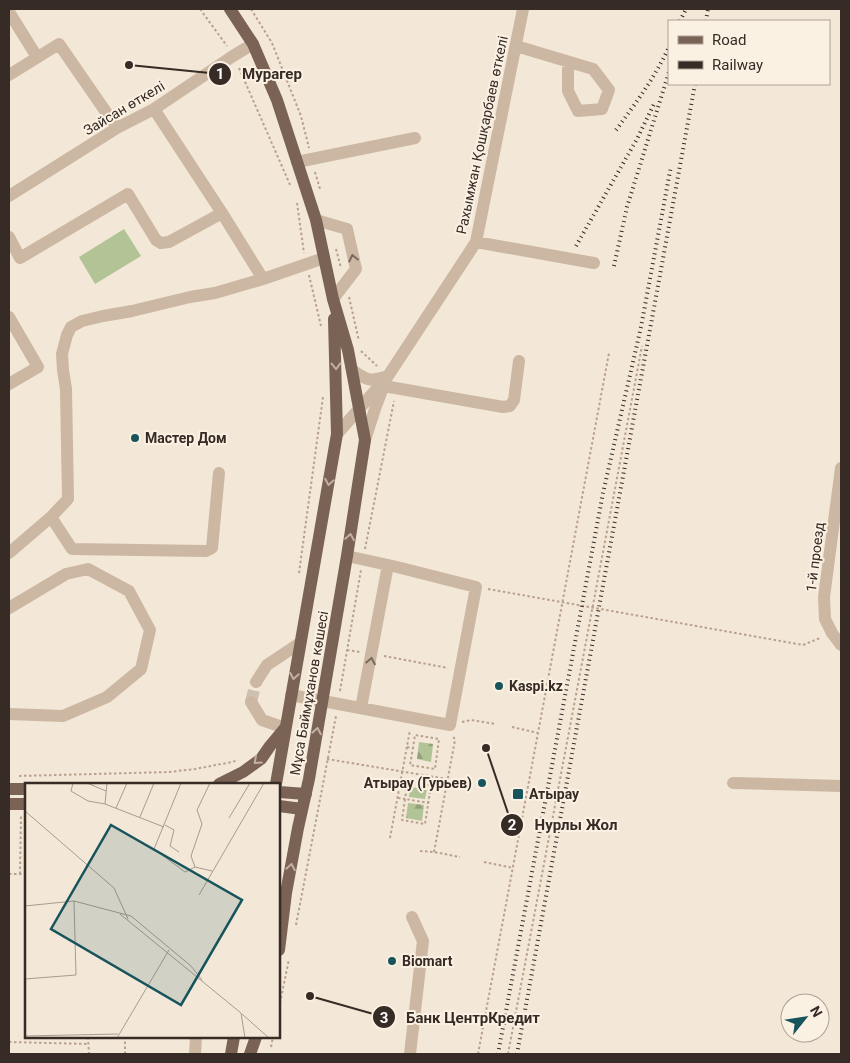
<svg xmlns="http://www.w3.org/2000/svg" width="850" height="1063" font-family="Roboto,sans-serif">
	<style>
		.forest { fill: url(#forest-firs) }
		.pitch { fill: #b2c396 }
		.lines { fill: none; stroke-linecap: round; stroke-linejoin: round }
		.minor-tunnel { stroke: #cdc1b3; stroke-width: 12; stroke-dasharray: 12 6; stroke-linecap: butt }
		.path { stroke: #b8a08c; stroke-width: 2; stroke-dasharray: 2.5 2.5; stroke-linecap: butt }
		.minor { stroke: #ccb7a2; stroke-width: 12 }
		.major { stroke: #7a6255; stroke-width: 12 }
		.rail { stroke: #362b25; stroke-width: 4; stroke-dasharray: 1 4; stroke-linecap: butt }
		.oneway { stroke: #7a6a5d }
		.oneway2 { stroke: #c1b1a3 }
		.poi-dot { fill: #17545b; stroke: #fbf1e3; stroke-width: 2 }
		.labels { text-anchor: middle; stroke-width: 4; stroke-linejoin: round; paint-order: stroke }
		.street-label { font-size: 14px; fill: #362b25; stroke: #fbf1e3 }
		.poi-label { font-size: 14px; font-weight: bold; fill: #362b25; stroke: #fbf1e3; text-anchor: start }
		.inset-road { fill: none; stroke: #a79c90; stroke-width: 1 }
		.view { fill: #17545b; fill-opacity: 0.15; stroke: #17545b; stroke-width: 2.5 }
		.inset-edge { fill: none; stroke: #362b25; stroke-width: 2.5 }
		.leader { fill: none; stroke: #362b25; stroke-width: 2 }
		.callout-dot { fill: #362b25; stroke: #fbf1e3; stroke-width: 2 }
		.mark-label { font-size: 15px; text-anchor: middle; font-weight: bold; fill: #fff }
		.callout-label { font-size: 15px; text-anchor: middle; font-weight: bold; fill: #362b25; stroke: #fbf1e3; stroke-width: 4; stroke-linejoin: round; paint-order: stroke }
	</style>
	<defs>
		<pattern id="forest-firs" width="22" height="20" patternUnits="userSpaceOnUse" patternTransform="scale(1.25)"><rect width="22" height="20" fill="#b2c396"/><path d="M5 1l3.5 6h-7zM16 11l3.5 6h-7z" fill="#929f7a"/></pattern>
	</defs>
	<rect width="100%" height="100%" fill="#f3e7d7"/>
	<path class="forest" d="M 419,742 L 433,744 L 431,762 L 417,759 Z
		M 410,787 L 427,789 L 425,799 L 409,797 Z
		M 408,803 L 424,805 L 422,821 L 406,818 Z"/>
	<path class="pitch" d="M 124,229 L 141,256 L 95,284 L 79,257 Z"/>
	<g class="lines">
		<path class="minor-tunnel" d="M 251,702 L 256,682"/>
		<path class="path" d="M 200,9 L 227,46
			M 251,9 L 272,43 L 301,116 L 309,148
			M 239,68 L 291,187
			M 315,172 L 320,189
			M 297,203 L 304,253
			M 336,249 L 341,268
			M 309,275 L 321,326
			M 349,297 L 359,341
			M 361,351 L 377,366
			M 365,549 L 394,401
			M 299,573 L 323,397
			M 488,589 L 803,645 L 820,638
			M 347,650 L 360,652
			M 384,656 L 448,668
			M 340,691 L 361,570
			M 462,722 L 471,720 L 496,724
			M 512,727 L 538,733
			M 407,747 L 413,748 L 415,735 L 439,739 L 435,769 L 410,765 L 413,748
			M 327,759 L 447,779
			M 19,776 L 169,772 L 195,769 L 232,762 L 238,760
			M 398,798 L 405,799 L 408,781 L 431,785 L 425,824 L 402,820 L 405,799 L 429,803
			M 390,838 L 410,730
			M 420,851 L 434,852 L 460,857
			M 434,852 L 455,740 L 453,736
			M 484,862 L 513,868
			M 9,874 L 26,874
			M 20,874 L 21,816
			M 296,925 L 336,716
			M 279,1008 L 289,959
			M 88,1037 L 89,1054
			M 9,1042 L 89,1044
			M 271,1047 L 273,1037
			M 125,1054 L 125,1037
			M 478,1054 L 609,353
			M 508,1054 L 642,346"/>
		<path class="minor" d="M 9,12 L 37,57
			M 516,46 L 593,69 L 609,90 L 602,109 L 578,111 L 568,91 L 568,62
			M 9,75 L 59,44 L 117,128
			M 154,109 L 222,213 L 263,279
			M 297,162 L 415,138
			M 9,196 L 117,128 L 154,109 L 233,56 L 253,44
			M 316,220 L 347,229 L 356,269 L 333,299
			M 9,237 L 20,258 L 128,194 L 156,240 L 161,243 L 169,242 L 222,213
			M 476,242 L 594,263
			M 9,317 L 38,367 L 9,384
			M 352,370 C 368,381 369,382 388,376
			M 384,386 L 503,407 L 510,406 L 514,400 L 519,361
			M 337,434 L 388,376 L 476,242 L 523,9
			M 365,440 L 375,409 L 384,385
			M 841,468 L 824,597 L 825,619 L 832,633 L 841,645
			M 51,517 L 72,549 L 206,551 L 212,548 L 219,473
			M 9,553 L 51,517 L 68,499 L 66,389 L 63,370 L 62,354 L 67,335 L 71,327 L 82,321 L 103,316 L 132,311 L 190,297 L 215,293 L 263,279 L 324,258
			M 9,608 L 66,574 L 88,569 L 129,591 L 150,630 L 141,669 L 107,697 L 63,716 L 9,714
			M 256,682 L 267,665 L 300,643
			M 291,695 L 450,725 L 476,587 L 397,567 L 347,556
			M 251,702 L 262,720 L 285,728
			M 361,708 L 388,565
			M 733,783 L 841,786
			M 195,1054 L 196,1037
			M 410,1054 L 423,941 L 412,917"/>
		<path class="major" d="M 230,9 L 253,44 L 277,100 L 316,220 L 333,299 L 348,350 L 365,440 L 347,556 L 309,779 L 298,828 L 286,893 L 279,950
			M 219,784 L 243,772 L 261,759 L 270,746 L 285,728
			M 276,784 L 337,434 L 334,319
			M 9,789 L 26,789
			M 279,792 L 306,794
			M 9,804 L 26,804
			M 279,806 L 302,809
			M 231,1054 L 234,1037
			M 250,1054 L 256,1037"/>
		<path class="rail" d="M 680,21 L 686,9
			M 706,21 L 708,9
			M 616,130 C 636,103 655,77 669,47
			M 576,246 L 637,139 L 654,104
			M 614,266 L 627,207 L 669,72
			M 498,1054 L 547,792 L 603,493 L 641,327 L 671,166
			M 517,1054 L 695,84"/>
	</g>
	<defs><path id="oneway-chevron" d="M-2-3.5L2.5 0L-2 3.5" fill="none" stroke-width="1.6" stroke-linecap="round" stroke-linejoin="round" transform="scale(1.25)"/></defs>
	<g class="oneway">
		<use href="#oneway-chevron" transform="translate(353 258) rotate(-103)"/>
		<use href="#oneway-chevron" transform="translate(371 661) rotate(-79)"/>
	</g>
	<g class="oneway2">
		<use href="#oneway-chevron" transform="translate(336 366) rotate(88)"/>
		<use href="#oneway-chevron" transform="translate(329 482) rotate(100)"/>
		<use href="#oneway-chevron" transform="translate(350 537) rotate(-81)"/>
		<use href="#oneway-chevron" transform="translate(294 676) rotate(100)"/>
		<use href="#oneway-chevron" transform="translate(317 731) rotate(-80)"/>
		<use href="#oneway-chevron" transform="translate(257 761) rotate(138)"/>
		<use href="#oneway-chevron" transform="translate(291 867) rotate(-80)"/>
	</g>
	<g class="poi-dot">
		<circle cx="135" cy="438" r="5"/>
		<circle cx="499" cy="686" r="5"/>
		<circle cx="482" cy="783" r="5"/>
		<rect x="512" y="788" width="12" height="12" rx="2.5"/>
		<circle cx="392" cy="961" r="5"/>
	</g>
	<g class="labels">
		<g class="street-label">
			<text transform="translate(124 108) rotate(-31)" y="5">Зайсан өткелі</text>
			<text transform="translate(482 135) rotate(-78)" y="5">Рахымжан Қошқарбаев өткелі</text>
			<text transform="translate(815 557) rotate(-83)" y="5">1-й проезд</text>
			<text transform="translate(309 693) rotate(-80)" y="5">Мұса Баймұханов көшесі</text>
		</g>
		<g class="poi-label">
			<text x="145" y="443">Мастер Дом</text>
			<text x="509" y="691">Kaspi.kz</text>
			<text x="472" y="788" text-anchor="end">Атырау (Гурьев)</text>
			<text x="529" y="799">Атырау</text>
			<text x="402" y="966">Biomart</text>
		</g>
	</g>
	<g transform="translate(25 783)">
		<rect width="255" height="255" fill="#f3e7d7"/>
		<path class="inset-road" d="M 48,0 L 46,8 L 63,18 L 80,21 L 139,44M 62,0 L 81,8M 156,0 L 129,66 L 160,89 L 170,84M 185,0 L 172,27 L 177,41 L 166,73 L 170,84 L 187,88M 80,21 L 82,0M 91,25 L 102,0M 0,28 L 89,105 L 103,136M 115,34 L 129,0M 204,35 L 225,0M 140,42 L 149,47 L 145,63 L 154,69M 174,112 L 239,0M 0,123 L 49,118 L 106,133 L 166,183 L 177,197M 95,131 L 216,230 L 220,255M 0,196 L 51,192 L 49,118M 217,231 L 244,255M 0,253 L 93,251M 92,255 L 144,167"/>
		<path class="view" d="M 86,42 L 217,117 L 156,222 L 26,146 Z"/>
		<rect width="255" height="255" class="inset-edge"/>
	</g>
	<path class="leader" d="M129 65L220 74M486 748L512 825M310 996L384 1017"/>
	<g class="callout-dot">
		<circle cx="129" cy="65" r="5"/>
		<circle cx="486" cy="748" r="5"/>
		<circle cx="310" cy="996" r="5"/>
		<circle cx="220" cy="74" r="12"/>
		<circle cx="512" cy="825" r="12"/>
		<circle cx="384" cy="1017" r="12"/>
	</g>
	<g class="mark-label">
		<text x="220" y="79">1</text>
		<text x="512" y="830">2</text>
		<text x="384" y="1023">3</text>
	</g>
	<g class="callout-label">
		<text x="272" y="79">Мурагер</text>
		<text x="576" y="830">Нурлы Жол</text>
		<text x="473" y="1023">Банк ЦентрКредит</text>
	</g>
	<rect width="850" height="1063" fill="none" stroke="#362b25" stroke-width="20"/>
	<rect x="668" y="20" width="162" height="65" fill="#fbf1e3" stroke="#aca297"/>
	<rect x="678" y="36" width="25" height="8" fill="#7a6255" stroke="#aca297"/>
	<text x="712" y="45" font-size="15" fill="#362b25">Road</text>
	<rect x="678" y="61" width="25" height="8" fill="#362b25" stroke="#aca297"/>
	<text x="712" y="70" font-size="15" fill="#362b25">Railway</text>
	<g transform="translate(805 1018) rotate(60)"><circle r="24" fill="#fbf1e3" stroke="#aca297"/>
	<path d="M0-4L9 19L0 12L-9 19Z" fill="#17545b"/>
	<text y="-8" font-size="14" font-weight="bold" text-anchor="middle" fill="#362b25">N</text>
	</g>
</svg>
